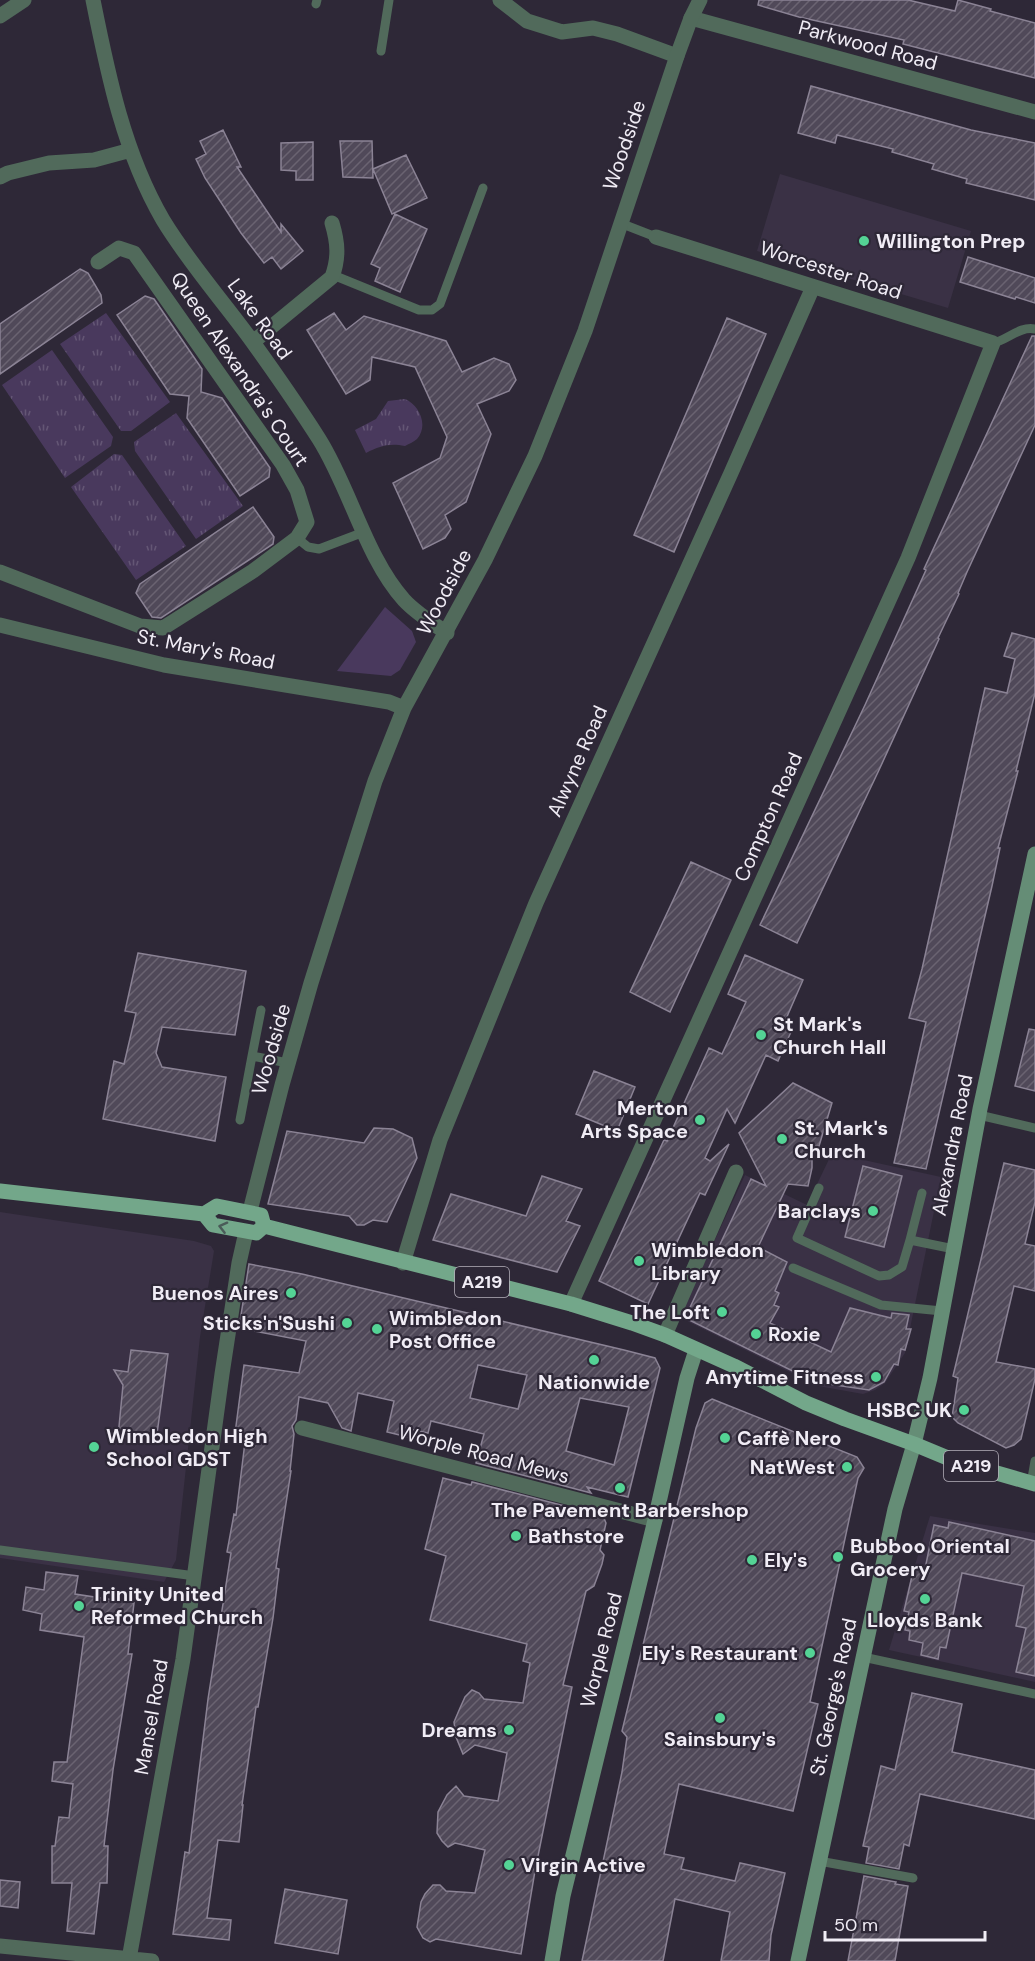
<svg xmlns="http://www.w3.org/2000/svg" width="1035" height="1961" font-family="'DM Sans',sans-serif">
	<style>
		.built { fill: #3a3145 }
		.grass { fill: url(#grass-tufts) }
		.park { fill: #49395d }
		.building { fill: url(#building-hatch); stroke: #8b8395; stroke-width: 1.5; fill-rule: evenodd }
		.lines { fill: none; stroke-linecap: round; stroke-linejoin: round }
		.service { stroke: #516a5b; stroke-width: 9 }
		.minor { stroke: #516a5b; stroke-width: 15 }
		.tertiary { stroke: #516a5b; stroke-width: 15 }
		.secondary { stroke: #658d76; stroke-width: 15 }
		.primary { stroke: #73a78a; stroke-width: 15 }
		.oneway { stroke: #4a5b58 }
		.poi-dot { fill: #54d395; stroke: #2e2837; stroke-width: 2 }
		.labels { text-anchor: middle; stroke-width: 4.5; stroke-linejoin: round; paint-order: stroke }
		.shield { fill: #2e2837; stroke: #b6b1bc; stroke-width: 1.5 }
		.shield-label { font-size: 18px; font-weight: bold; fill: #f0ecf5 }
		.street-label { font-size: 20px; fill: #f0ecf5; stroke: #2e2837 }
		.poi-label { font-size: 20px; font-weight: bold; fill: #f0ecf5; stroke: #2e2837; text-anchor: start }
	</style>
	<defs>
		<pattern id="grass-tufts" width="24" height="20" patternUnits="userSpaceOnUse" patternTransform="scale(1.5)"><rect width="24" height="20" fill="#49395d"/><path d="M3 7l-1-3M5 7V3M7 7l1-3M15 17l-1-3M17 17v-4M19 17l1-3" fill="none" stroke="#645675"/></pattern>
		<pattern id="building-hatch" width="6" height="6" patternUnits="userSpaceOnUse" patternTransform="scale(1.5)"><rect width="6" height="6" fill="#504959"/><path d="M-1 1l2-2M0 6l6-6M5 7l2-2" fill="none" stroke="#6a6371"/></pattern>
	</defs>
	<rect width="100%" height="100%" fill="#2e2837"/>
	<path class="built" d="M 780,174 L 971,231 L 948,308 L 757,251 Z
		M 832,1153 L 941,1177 L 905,1353 L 885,1383 L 875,1390 L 863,1394 L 818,1386 L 679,1317 L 745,1175 L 807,1205 Z
		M 0,1212 L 194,1241 L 211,1246 L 214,1251 L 200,1337 L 176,1560 L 164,1582 L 0,1558 Z
		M 930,1516 L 1035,1533 L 1035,1682 L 889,1650 Z"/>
	<path class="grass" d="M 106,313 L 170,402 L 131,431 L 121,431 L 60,344 Z
		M 52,350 L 113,437 L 111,446 L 65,478 L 2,385 Z
		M 405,399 C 419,405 429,425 417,439 C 414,442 408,444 405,446 C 389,443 380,446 366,453 L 355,430 L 376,419 L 388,401 Z
		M 176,413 L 243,506 L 196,539 L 135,451 L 134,442 Z
		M 114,454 L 122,455 L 186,546 L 136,580 L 71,487 Z"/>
	<path class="park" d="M 385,607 L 412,631 L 416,642 L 400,670 L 391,676 L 337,671 Z"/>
	<path class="building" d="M 759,0 L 908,0 L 955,11 L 958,0 L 991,9 L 990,11 L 1035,23 L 1035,78 L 903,44 L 904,40 L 799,17 L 758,5 Z
		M 811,86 L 971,130 L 1035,143 L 1035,200 L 966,183 L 967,179 L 932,169 L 934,164 L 892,152 L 893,149 L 837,135 L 835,143 L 798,133 Z
		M 223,130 L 241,167 L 237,167 L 281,232 L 281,224 L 303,251 L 281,269 L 272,257 L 264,263 L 241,233 L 205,178 L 196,159 L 206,154 L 200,141 Z
		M 340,141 L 372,141 L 373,178 L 343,177 Z
		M 313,142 L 313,180 L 296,180 L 296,171 L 281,170 L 281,143 Z
		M 406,155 L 427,198 L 392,214 L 373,169 Z
		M 395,214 L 427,229 L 400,292 L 375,281 L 380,268 L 371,264 Z
		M 968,257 L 1035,278 L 1035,303 L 1016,297 L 1015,299 L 960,282 Z
		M 80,269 L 88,273 L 101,295 L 102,303 L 0,374 L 0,324 Z
		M 145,296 L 154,299 L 202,369 L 201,392 L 222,398 L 270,468 L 269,477 L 240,496 L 187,418 L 189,396 L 170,394 L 117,315 Z
		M 334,313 L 346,330 L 364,316 L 446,341 L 462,372 L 494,358 L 509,364 L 516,380 L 509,391 L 477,404 L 491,434 L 466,502 L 445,515 L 451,529 L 445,538 L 423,549 L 393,483 L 440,458 L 447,437 L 415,367 L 372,357 L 370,380 L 346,394 L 307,330 Z
		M 727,318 L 766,334 L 674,552 L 634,535 Z
		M 1032,336 L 1035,336 L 1035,425 L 967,572 L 958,593 L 959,594 L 938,638 L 939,639 L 879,770 L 797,943 L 760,925 L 865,705 L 926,570 L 924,569 Z
		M 253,507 L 274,537 L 273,544 L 161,618 L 152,617 L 136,593 L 140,584 Z
		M 1012,633 L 1035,639 L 1035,693 L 1016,771 L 1018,771 L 998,848 L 1000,848 L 992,886 L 926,1169 L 894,1163 L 926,1022 L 909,1018 L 922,969 L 985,688 L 1007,693 L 1015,659 L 1004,656 Z
		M 691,862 L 731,880 L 670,1012 L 630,992 Z
		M 138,953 L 246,971 L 235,1035 L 162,1027 L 156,1053 L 162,1067 L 226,1077 L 215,1141 L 103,1119 L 114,1061 L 124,1064 L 136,1013 L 125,1011 Z
		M 745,955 L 803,980 L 782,1028 L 791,1032 L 778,1061 L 766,1055 L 735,1123 L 727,1109 L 705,1158 L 710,1161 L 729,1144 L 705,1195 L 700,1193 L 648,1304 L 599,1281 L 664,1140 L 667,1141 L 709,1048 L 722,1054 L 746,1002 L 728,994 Z
		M 1029,1029 L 1035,1030 L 1035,1091 L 1015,1086 Z
		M 594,1071 L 635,1087 L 617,1131 L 576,1114 Z
		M 793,1083 L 832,1103 L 819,1146 L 812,1147 L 812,1168 L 808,1186 L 788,1184 L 758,1247 L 787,1262 L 775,1291 L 779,1293 L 774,1305 L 779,1307 L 770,1323 L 831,1352 L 850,1308 L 891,1318 L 892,1313 L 909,1315 L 906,1329 L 911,1329 L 905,1350 L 901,1349 L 898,1365 L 894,1364 L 884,1382 L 869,1390 L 815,1382 L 685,1318 L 751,1179 L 766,1186 L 739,1133 Z
		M 374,1128 L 393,1129 L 412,1138 L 417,1158 L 387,1222 L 373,1220 L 364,1225 L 357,1225 L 349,1216 L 268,1204 L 287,1131 L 364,1143 Z
		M 1004,1163 L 1035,1170 L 1035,1202 L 1025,1244 L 1035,1246 L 1035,1291 L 1014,1286 L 996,1362 L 1035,1369 L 1035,1379 L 1021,1439 L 1014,1445 L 1006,1448 L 958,1423 L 952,1417 L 958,1378 L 953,1376 Z
		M 863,1166 L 902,1176 L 884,1247 L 845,1237 Z
		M 542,1176 L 582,1189 L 566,1221 L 580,1226 L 557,1272 L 433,1240 L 451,1194 L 526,1216 Z
		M 249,1264 L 302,1274 L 624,1350 L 655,1358 L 660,1368 L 628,1497 L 587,1487 L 591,1493 L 476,1463 L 484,1434 L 431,1421 L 428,1433 L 409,1429 L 408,1437 L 387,1432 L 394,1401 L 358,1393 L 351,1431 L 342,1428 L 328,1403 L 299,1397 L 296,1420 L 292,1426 L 294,1434 L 290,1471 L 291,1471 L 276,1568 L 279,1569 L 273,1618 L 258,1707 L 256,1707 L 242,1805 L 243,1805 L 239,1842 L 218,1840 L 207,1918 L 231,1920 L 229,1940 L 173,1934 L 185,1852 L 189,1853 L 208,1699 L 231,1553 L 227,1552 L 234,1514 L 236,1515 L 245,1442 L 234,1441 L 244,1365 L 299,1373 L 306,1341 L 239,1328 ZM 478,1365 L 527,1375 L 518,1409 L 470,1398 ZM 580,1398 L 629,1407 L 614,1465 L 566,1451 Z
		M 131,1350 L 168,1354 L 156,1441 L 118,1437 L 123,1385 L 114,1370 L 128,1372 Z
		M 712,1399 L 857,1457 L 864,1468 L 858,1478 L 810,1702 L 818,1704 L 793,1811 L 679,1784 L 664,1854 L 684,1858 L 681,1869 L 735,1881 L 740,1863 L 785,1873 L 771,1935 L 769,1961 L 721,1961 L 730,1912 L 675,1899 L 663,1961 L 582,1961 L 622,1772 L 627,1737 L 622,1731 L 696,1428 L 705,1403 Z
		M 443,1478 L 471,1485 L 472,1482 L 603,1516 L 606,1523 L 600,1550 L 604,1555 L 602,1564 L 594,1586 L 586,1591 L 563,1685 L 572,1687 L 535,1871 L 521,1954 L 436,1939 L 430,1942 L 423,1938 L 417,1927 L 421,1902 L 425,1894 L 433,1885 L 440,1885 L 446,1891 L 475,1893 L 485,1850 L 455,1843 L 448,1847 L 442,1841 L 437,1833 L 438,1812 L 447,1795 L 456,1786 L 464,1796 L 498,1801 L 507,1753 L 475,1745 L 463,1754 L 456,1737 L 454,1722 L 460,1708 L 465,1697 L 472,1690 L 479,1693 L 484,1699 L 523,1703 L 530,1663 L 523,1661 L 527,1644 L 430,1620 L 446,1556 L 425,1549 Z
		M 949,1522 L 1035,1541 L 1035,1676 L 1016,1672 L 1026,1628 L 1016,1626 L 1024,1586 L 962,1573 L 946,1648 L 940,1647 L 938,1659 L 921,1655 L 923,1643 L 909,1640 L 910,1631 L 905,1630 L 909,1612 L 904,1611 L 914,1567 L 925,1569 L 934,1525 L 948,1528 Z
		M 46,1572 L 78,1576 L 75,1594 L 134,1603 L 128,1654 L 132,1654 L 113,1770 L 104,1846 L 108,1846 L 107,1883 L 100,1883 L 94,1934 L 67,1931 L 72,1883 L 52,1883 L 52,1846 L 55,1846 L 59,1817 L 69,1818 L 73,1784 L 52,1781 L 54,1762 L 67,1762 L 84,1637 L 40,1630 L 42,1614 L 23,1610 L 26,1587 L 44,1590 Z
		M 912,1693 L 962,1704 L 952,1752 L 1035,1770 L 1035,1819 L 920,1794 L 909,1846 L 904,1844 L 899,1869 L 866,1863 L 869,1847 L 863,1846 L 881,1766 L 895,1770 Z
		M 864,1876 L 896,1882 L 895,1884 L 908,1886 L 895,1961 L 848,1961 Z
		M 0,1880 L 20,1882 L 18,1908 L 0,1906 Z
		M 285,1889 L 347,1900 L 338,1954 L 275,1943 Z"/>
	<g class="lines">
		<path class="service" d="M 316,4 L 317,0
			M 381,51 L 389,0
			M 620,223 L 656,237
			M 333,275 L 419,310 L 432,310 L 440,304 L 483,188
			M 993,343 C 1008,340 1019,326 1035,329
			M 297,538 L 308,547 L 319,549 L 364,532
			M 261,1010 L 252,1056 L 288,1063
			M 979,1115 L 1035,1128
			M 240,1120 L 252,1056
			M 819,1188 L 797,1238 L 879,1276 L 889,1275 L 902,1267 L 910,1240 L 954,1249
			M 910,1240 L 922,1193
			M 793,1268 L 881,1305 L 942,1311
			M 1031,1484 L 1035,1461
			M 0,1550 L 195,1576
			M 863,1657 L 1035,1694
			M 819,1861 L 913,1878"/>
		<path class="minor" d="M 93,0 C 108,75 124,153 163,220 C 189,263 223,301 252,341 C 275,373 298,406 319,439 C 350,488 366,558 404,600 C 416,613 432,623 447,633
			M 500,0 L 527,21 L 562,32 L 593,28 L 617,34 L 677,56
			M 0,16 L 24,0
			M 691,18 L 1035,112
			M 0,177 L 8,173 L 49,163 L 94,160 L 131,150
			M 253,342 L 332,277 C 339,258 338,243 332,223
			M 0,572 L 140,626 L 163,628 L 253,571 L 297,538 L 307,522 L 297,490 L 283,465 L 134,253 L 119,248 L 98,262
			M 403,1263 L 440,1140 L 536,903 L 731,473 L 813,287
			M 571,1304 L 908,558 L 993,343 L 656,237
			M 665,1335 L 736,1172
			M 302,1428 L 655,1520
			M 0,1946 L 152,1961
			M 129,1959 L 183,1659 L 222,1374 L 239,1263 L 246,1232"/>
		<path class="tertiary" d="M 0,625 L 164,665 L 389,702 L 404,708
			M 250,1211 L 282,1085 L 311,983 L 375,781 L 404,708 L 485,560 L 535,456 L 585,331 L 677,56 L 691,18 L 700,0"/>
		<path class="secondary" d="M 552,1961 L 563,1896 L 655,1520 L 687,1378 L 696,1350
			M 798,1961 L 895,1509 L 914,1444 L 930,1378 L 980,1109 L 1035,854"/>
		<path class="primary" d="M 0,1191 L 204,1214 L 217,1206 L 261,1215 L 264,1226
			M 204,1214 L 213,1225 L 256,1233 L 264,1226
			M 264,1226 L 571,1304 L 632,1323 L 665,1335 L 734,1366 L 806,1403 L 845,1419 L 914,1444 L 955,1461 L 1035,1484"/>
	</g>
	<defs><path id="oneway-chevron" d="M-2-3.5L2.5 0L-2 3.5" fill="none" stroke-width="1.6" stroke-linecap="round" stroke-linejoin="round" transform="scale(1.5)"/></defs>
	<use class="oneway" href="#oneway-chevron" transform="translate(223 1227) rotate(-166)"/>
	<g class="poi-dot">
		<circle cx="864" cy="241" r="6"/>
		<circle cx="761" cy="1035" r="6"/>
		<circle cx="700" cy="1120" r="6"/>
		<circle cx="782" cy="1139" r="6"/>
		<circle cx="873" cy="1211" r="6"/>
		<circle cx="639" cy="1261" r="6"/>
		<circle cx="291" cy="1293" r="6"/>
		<circle cx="722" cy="1312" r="6"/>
		<circle cx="347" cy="1323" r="6"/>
		<circle cx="377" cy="1329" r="6"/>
		<circle cx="756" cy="1334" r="6"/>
		<circle cx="594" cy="1360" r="6"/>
		<circle cx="876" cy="1377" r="6"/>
		<circle cx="964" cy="1410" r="6"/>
		<circle cx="725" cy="1438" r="6"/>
		<circle cx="94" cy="1447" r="6"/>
		<circle cx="847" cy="1467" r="6"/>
		<circle cx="620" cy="1488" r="6"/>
		<circle cx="516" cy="1536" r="6"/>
		<circle cx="838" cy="1557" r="6"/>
		<circle cx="752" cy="1560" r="6"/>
		<circle cx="925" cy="1599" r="6"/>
		<circle cx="79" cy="1606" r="6"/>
		<circle cx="810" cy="1653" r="6"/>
		<circle cx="720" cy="1718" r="6"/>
		<circle cx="509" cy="1730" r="6"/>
		<circle cx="509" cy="1865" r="6"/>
	</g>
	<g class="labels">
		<g class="shield">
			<rect x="455" y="1267" width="54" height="30" rx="4.5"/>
			<rect x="944" y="1451" width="54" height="30" rx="4.5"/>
		</g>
		<g class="shield-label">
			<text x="482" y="1288">A219</text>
			<text x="971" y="1472">A219</text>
		</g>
		<g class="street-label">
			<text transform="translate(868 45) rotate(15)" y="7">Parkwood Road</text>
			<text transform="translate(624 145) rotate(-71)" y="7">Woodside</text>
			<text transform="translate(831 270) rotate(18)" y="7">Worcester Road</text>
			<text transform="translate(260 319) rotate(54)" y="7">Lake Road</text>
			<text transform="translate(240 369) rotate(56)" y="7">Queen Alexandra's Court</text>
			<text transform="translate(444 592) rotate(-62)" y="7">Woodside</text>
			<text transform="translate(206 649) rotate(11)" y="7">St. Mary's Road</text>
			<text transform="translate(577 761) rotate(-66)" y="7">Alwyne Road</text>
			<text transform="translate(768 817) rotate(-66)" y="7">Compton Road</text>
			<text transform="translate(271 1049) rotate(-74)" y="7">Woodside</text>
			<text transform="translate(952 1145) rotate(-79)" y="7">Alexandra Road</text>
			<text transform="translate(484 1454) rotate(15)" y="7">Worple Road Mews</text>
			<text transform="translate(601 1650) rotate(-76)" y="7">Worple Road</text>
			<text transform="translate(833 1697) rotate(-78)" y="7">St. George's Road</text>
			<text transform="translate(151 1717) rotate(-80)" y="7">Mansel Road</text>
		</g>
		<g class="poi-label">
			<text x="876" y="248">Willington Prep</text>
			<text x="773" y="1031">St Mark's<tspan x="773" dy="23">Church Hall</tspan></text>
			<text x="688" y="1115" text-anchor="end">Merton<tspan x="688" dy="23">Arts Space</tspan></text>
			<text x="794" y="1135">St. Mark's<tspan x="794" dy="23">Church</tspan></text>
			<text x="861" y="1218" text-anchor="end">Barclays</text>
			<text x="651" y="1257">Wimbledon<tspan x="651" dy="23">Library</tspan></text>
			<text x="279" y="1300" text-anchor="end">Buenos Aires</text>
			<text x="710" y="1319" text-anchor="end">The Loft</text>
			<text x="389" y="1325">Wimbledon<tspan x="389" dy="23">Post Office</tspan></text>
			<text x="335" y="1330" text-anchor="end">Sticks'n'Sushi</text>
			<text x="768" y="1341">Roxie</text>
			<text x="864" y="1384" text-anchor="end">Anytime Fitness</text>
			<text x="594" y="1389" text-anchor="middle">Nationwide</text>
			<text x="952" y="1417" text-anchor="end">HSBC UK</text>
			<text x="106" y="1443">Wimbledon High<tspan x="106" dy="23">School GDST</tspan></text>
			<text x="737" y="1445">Caffè Nero</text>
			<text x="835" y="1474" text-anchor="end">NatWest</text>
			<text x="620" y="1517" text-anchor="middle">The Pavement Barbershop</text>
			<text x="528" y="1543">Bathstore</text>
			<text x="850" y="1553">Bubboo Oriental<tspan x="850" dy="23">Grocery</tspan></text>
			<text x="764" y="1567">Ely's</text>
			<text x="91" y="1601">Trinity United<tspan x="91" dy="23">Reformed Church</tspan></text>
			<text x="925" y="1627" text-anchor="middle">Lloyds Bank</text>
			<text x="798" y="1660" text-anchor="end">Ely's Restaurant</text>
			<text x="497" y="1737" text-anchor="end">Dreams</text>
			<text x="720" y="1746" text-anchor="middle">Sainsbury's</text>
			<text x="521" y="1872">Virgin Active</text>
		</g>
	</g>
	<path d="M825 1931v9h160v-9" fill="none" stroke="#f0ecf5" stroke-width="3"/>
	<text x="834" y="1931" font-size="18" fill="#f0ecf5" stroke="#2e2837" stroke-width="4.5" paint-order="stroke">50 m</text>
</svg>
